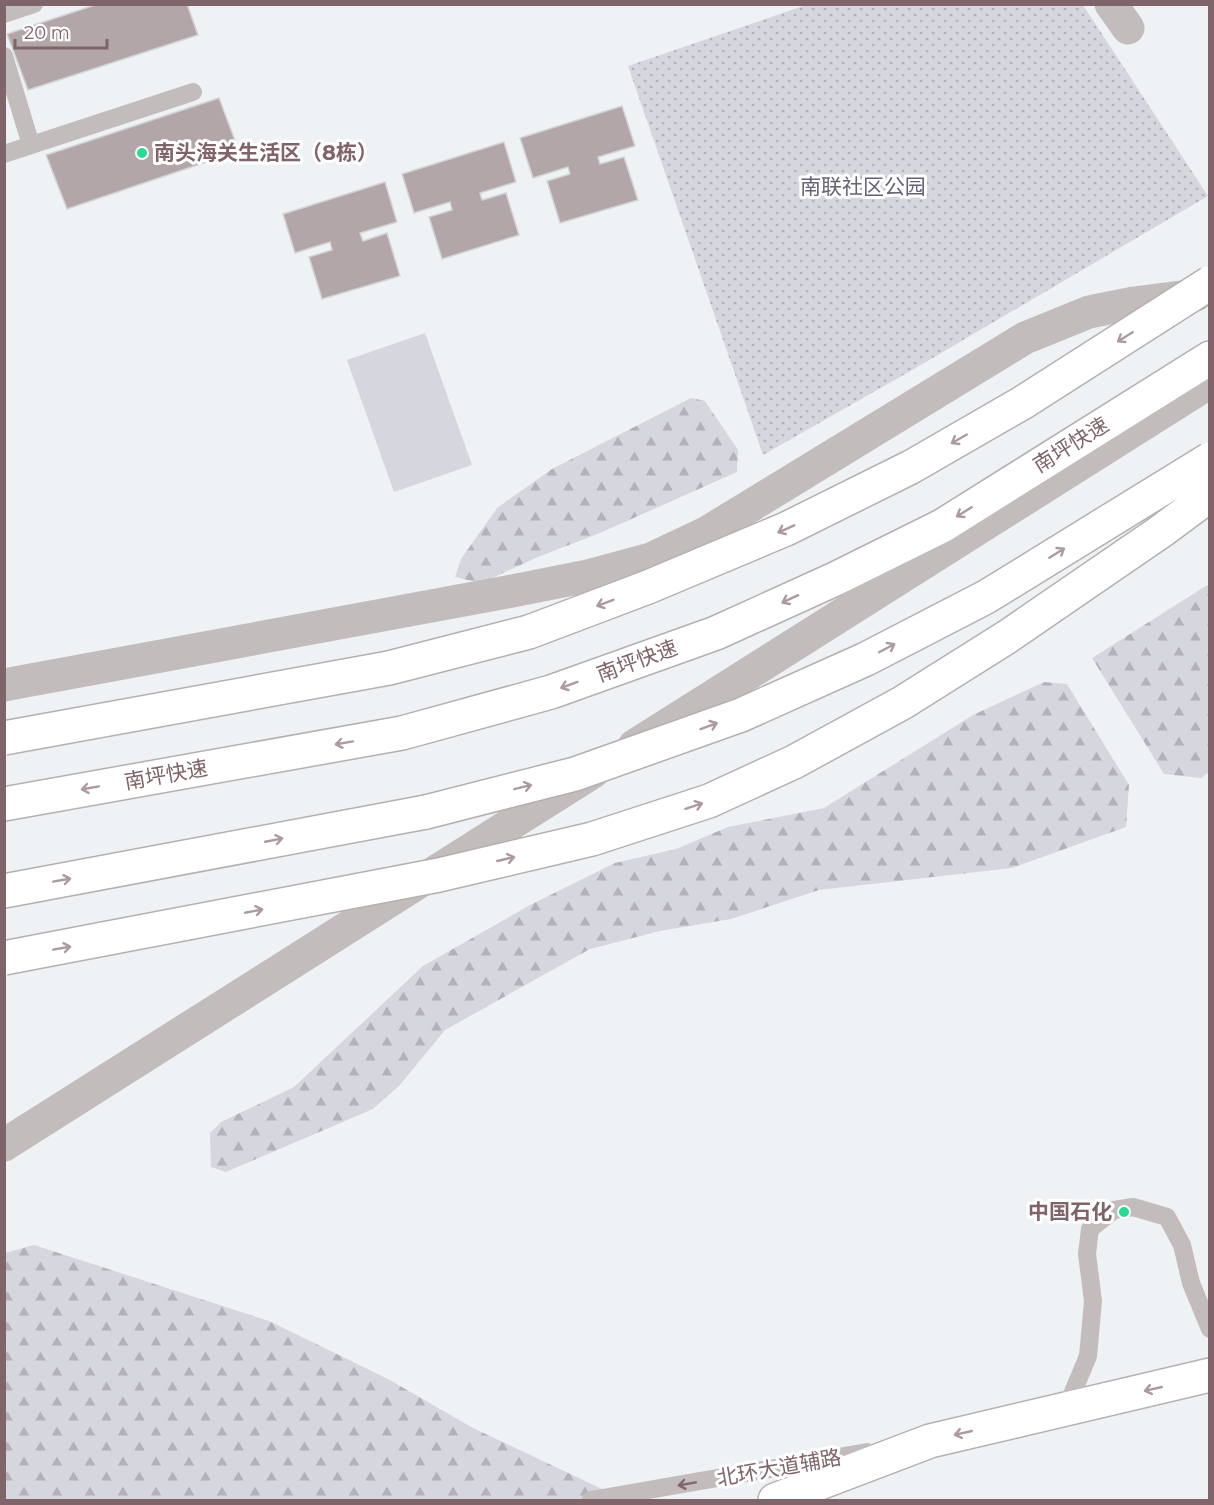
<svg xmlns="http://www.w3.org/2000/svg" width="1214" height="1505" font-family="Montserrat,'Noto Sans SC',sans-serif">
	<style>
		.forest { fill: url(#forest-firs) }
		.park { fill: url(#park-dots) }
		.pitch { fill: #d6d6df }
		.building { fill: #b2a6a9; stroke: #d2d4d5; stroke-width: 1.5 }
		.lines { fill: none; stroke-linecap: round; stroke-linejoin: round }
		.primary-casing { stroke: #b7b0b1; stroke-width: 36 }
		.trunk-casing { stroke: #b6afb0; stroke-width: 36 }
		.service { stroke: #c3bcbd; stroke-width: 18 }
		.minor { stroke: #c3bcbd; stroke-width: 33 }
		.primary { stroke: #fff; stroke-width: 33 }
		.trunk { stroke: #fff; stroke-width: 33 }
		.trunk-bridge-casing { stroke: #b6afb0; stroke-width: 36; stroke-linecap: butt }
		.trunk-bridge { stroke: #fff; stroke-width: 33 }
		.oneway { stroke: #ac9a9e }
		.oneway2 { stroke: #82686d }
		.poi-dot { fill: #28db93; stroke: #fff; stroke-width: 2 }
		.labels { text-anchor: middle; stroke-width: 6; stroke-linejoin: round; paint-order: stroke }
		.poi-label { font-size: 21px; font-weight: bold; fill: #7f6469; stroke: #fff; text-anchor: start }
		.park-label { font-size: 21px; fill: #666277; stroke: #fff }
		.street-label { font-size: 21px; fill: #7f6469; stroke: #fff }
	</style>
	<defs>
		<pattern id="forest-firs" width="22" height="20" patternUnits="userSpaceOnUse" patternTransform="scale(1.5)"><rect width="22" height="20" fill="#d6d6df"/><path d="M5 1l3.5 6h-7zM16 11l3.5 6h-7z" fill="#b3b1b9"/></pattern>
		<pattern id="park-dots" width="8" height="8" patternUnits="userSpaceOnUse" patternTransform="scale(1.5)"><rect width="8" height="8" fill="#d6d6df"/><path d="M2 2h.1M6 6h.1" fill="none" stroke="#b3b1b9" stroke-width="1.8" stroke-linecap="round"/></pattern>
	</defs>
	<rect width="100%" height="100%" fill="#eff2f4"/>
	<path class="forest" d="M 691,398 L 705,401 L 738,450 L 737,472 L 600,533 L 538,557 L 481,583 L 455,577 L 461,559 L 497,508 L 552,469 Z
		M 1209,584 L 1209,772 L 1201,778 L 1164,774 L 1092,658 Z
		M 1044,682 L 1067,684 L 1129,785 L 1126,827 L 1012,868 L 819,890 L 731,919 L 660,931 L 590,949 L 445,1030 L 399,1086 L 373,1109 L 226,1172 L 211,1167 L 210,1133 L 221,1122 L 294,1087 L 423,966 L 530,905 L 615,863 L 676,849 L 728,827 L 824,808 L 973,715 Z
		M 34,1245 L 269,1321 L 388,1379 L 473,1428 L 617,1496 L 588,1500 L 5,1500 L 5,1253 Z"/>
	<path class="park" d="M 809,4 L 1083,5 L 1208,196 L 907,373 L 763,455 L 628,66 Z"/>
	<path class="pitch" d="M 425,333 L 472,465 L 394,492 L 347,360 Z"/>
	<path class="building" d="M 98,4 L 187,4 L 198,35 L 28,90 L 7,34 Z
		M 219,98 L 239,151 L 67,209 L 46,155 Z
		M 622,106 L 635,146 L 598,157 L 600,164 L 624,157 L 638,200 L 560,223 L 547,181 L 570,174 L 568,167 L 533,178 L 520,138 Z
		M 504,142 L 516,182 L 480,193 L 482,200 L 506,193 L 519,235 L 442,259 L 429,217 L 452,210 L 450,202 L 414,213 L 402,174 Z
		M 385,182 L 397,222 L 360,233 L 363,241 L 387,233 L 400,276 L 322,299 L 309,257 L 332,250 L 330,242 L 295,253 L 283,214 Z"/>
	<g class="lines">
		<defs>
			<path id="primary" d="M 775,1500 L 930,1441 L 1210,1375"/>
			<path id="trunk" d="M 4,804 L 402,733 L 551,692 L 716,633 L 835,579 L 942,526 L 1210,358
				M 4,891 L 426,812"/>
		</defs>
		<use href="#primary" class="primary-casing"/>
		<use href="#trunk" class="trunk-casing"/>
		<path class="service" d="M 4,14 L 34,4
			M 4,56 L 31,145
			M 4,154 L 193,92
			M 1066,1409 L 1088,1356 L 1093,1301 L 1087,1254 L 1090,1229 L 1114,1210 L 1133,1207 L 1167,1217 L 1182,1245 L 1191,1283 L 1210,1329
			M 591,1500 L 867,1452"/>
		<path class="minor" d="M 1111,4 L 1128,28
			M 4,685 L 507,592 L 588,576 L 651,559 L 706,533 L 1025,338 L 1089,312 L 1134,303 L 1196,295
			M 634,746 L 1210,382
			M 4,1145 L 593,772"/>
		<use href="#primary" class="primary"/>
		<use href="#trunk" class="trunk"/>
		<defs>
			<path id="trunk-bridge" d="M 4,738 L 389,668 L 529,632 L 648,587 L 786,529 L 911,467 L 1022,403 L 1210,283
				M 426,812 L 575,774 L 741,715 L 866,659 L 986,597 L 1210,459
				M 4,958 L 439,875 L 592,839 L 709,801 L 794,762 L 902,703 L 1007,637 L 1160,532 L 1210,495"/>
		</defs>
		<use href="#trunk-bridge" class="trunk-bridge-casing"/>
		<use href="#trunk-bridge" class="trunk-bridge"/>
	</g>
	<defs><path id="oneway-shaft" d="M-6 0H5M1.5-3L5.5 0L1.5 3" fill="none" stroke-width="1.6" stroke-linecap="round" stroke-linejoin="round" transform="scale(1.5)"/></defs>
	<g class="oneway">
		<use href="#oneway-shaft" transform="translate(1125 337) rotate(148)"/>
		<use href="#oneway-shaft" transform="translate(959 439) rotate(150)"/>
		<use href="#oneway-shaft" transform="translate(964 512) rotate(148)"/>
		<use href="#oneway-shaft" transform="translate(786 529) rotate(156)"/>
		<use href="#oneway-shaft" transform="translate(1057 553) rotate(-32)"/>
		<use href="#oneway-shaft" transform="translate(790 599) rotate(155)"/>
		<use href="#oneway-shaft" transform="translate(605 603) rotate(159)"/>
		<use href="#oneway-shaft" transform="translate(887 648) rotate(-28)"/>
		<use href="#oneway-shaft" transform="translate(569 685) rotate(160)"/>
		<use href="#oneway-shaft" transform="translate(709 726) rotate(-20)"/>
		<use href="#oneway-shaft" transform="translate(344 743) rotate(170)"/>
		<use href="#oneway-shaft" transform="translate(523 787) rotate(-14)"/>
		<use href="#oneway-shaft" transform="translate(90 788) rotate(170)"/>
		<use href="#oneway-shaft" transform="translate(694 806) rotate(-18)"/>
		<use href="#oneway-shaft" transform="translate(274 840) rotate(-11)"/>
		<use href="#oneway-shaft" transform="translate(506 859) rotate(-13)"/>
		<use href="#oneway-shaft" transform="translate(62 880) rotate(-10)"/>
		<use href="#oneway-shaft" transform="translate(254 911) rotate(-11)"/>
		<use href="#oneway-shaft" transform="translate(62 948) rotate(-10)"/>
		<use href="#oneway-shaft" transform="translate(1153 1389) rotate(167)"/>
		<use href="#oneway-shaft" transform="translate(963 1433) rotate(167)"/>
	</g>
	<use class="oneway2" href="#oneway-shaft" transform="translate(687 1484) rotate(170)"/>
	<g class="poi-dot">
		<circle cx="142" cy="153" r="6"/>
		<circle cx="1124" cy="1212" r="6"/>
	</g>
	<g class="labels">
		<g class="poi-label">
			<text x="154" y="160">南头海关生活区（8栋）</text>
			<text x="1112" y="1219" text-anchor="end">中国石化</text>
		</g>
		<g class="park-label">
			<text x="863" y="194">南联社区公园</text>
		</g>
		<g class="street-label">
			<text transform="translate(1071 445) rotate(-32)" y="7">南坪快速</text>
			<text transform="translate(637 661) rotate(-20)" y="7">南坪快速</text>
			<text transform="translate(166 775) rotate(-10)" y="7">南坪快速</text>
			<text transform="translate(779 1468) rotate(-10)" y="7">北环大道辅路</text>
		</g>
	</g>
	<rect width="1214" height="1505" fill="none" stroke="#7f6469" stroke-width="12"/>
	<path d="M15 39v9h92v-9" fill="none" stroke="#7f6469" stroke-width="3"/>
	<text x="24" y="39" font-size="18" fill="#7f6469" stroke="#ffffff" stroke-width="4.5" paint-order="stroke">20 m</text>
</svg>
